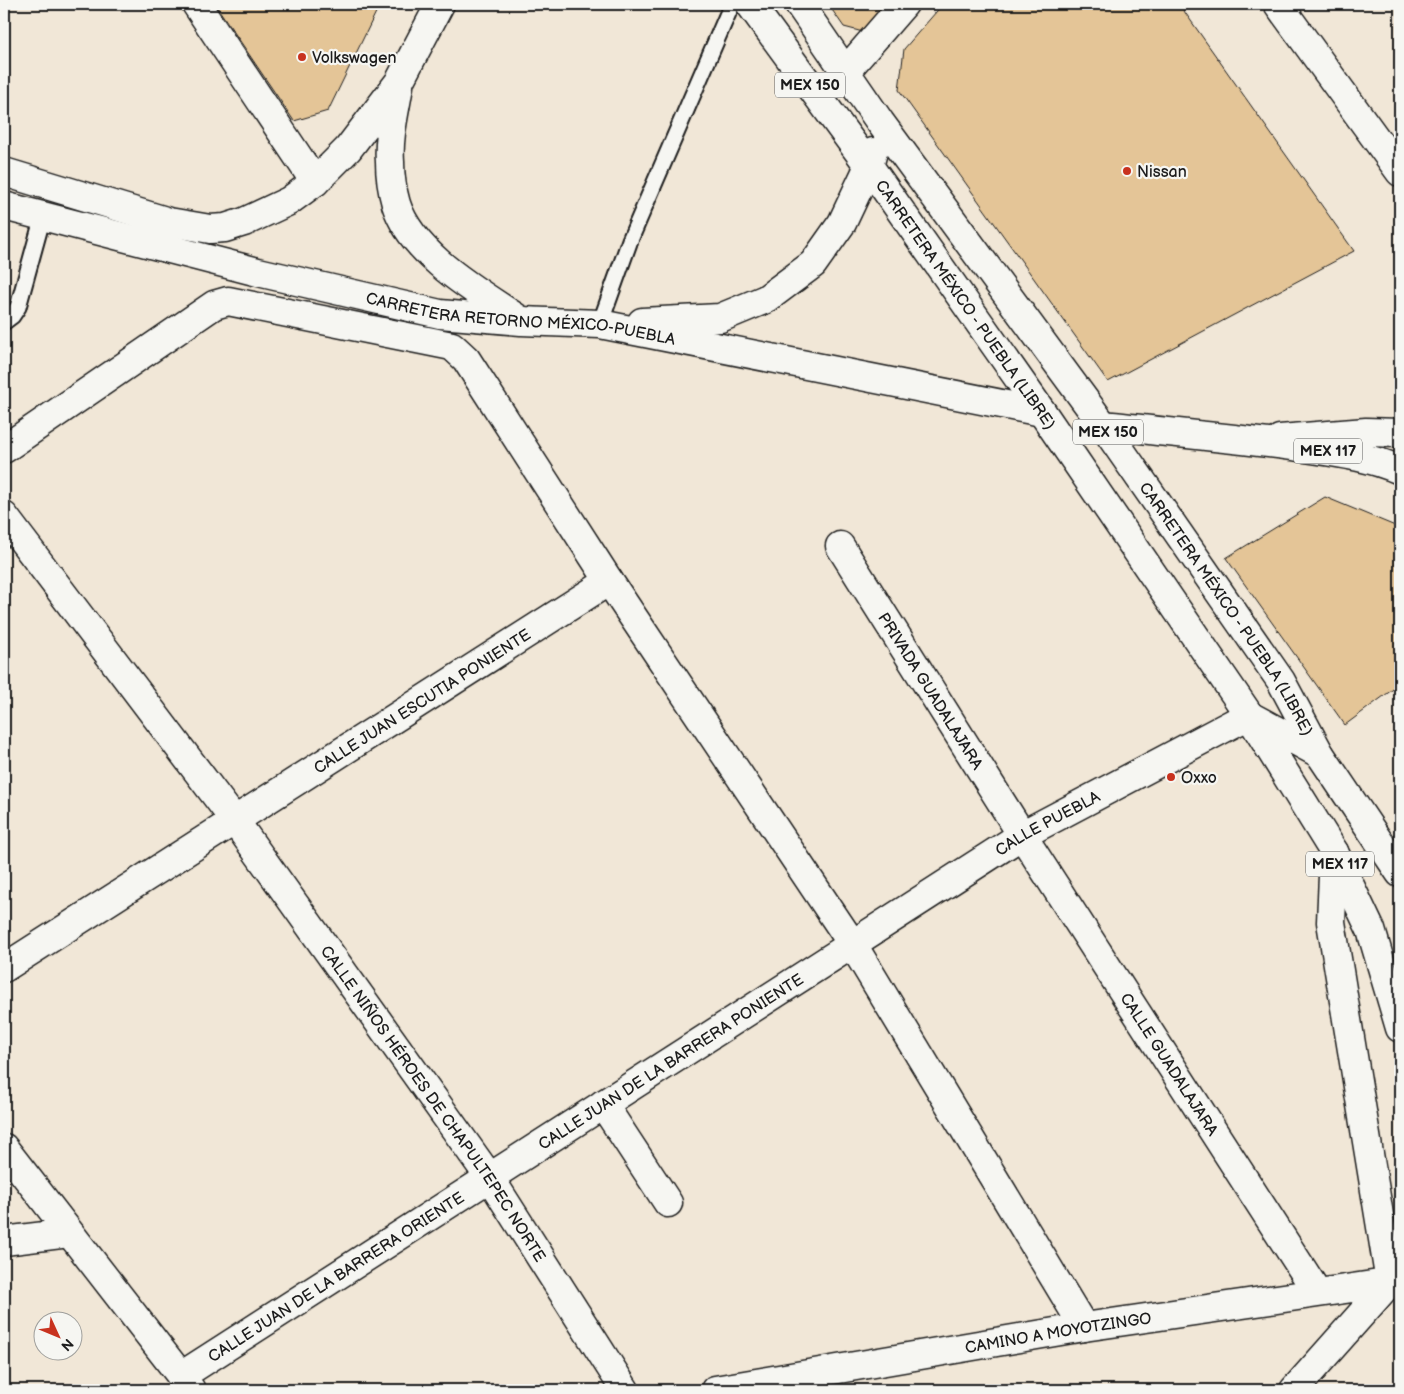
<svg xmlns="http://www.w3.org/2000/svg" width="1404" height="1394" font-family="'Balsamiq Sans',sans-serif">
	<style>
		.building { fill: #e4c597; stroke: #1c1c1c }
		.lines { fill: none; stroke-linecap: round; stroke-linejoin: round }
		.service-casing { stroke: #1c1c1c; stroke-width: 19 }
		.minor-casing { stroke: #1c1c1c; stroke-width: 31 }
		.tertiary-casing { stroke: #1c1c1c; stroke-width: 31 }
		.secondary-casing { stroke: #1c1c1c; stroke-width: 31 }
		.primary-casing { stroke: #1c1c1c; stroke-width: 31 }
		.service { stroke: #f6f6f2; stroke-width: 15 }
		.minor { stroke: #f6f6f2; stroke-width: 28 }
		.tertiary { stroke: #f6f6f2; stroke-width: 28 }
		.secondary { stroke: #f6f6f2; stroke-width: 28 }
		.primary { stroke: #f6f6f2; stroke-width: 28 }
		.poi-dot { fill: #c8321e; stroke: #f6f6f2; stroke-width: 2 }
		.labels { text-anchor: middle; stroke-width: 4.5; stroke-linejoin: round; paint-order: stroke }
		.shield { fill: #f6f6f2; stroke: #5d5d5c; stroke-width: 1 }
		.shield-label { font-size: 15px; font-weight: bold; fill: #1c1c1c }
		.poi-label { font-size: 16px; fill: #1c1c1c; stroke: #f6f6f2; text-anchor: start }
		.street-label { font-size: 16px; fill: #1c1c1c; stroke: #f6f6f2 }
	</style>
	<rect width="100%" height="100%" fill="#f1e7d7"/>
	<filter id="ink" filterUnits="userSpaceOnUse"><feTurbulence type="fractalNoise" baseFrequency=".02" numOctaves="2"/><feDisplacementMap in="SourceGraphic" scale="10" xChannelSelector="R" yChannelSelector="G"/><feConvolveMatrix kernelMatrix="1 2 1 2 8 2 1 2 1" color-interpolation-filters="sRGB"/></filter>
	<g filter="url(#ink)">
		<path class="building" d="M 215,4 L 380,4 L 328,111 L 294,121 Z
			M 828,4 L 886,4 L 863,32 L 844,27 Z
			M 943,4 L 1179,4 L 1354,251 L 1108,382 L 899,90 L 904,49 Z
			M 1325,497 L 1400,528 L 1400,684 L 1345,725 L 1226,558 Z"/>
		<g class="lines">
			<defs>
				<path id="service" d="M 4,322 L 12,316 L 18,307 L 43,216
					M 600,324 L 630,240 L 732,4"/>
				<g id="minor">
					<path d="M 196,4 L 315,182"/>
					<path d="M 1278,4 L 1400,172"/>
					<path d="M 845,72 L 904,4"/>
					<path d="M 4,449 L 214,305 L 228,301 L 452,346 L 466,359 L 609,581 L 853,945 L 1084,1327"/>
					<path id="s1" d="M 4,516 L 235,821 L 490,1178 L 625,1390"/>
					<path id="s2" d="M 840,546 L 1022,835 L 1317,1292"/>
					<path d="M 1334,852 L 1331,922 L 1390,1282"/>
					<path id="s3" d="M 4,968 L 609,581"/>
					<path d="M 603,1104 L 668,1203"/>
					<path d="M 4,1148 L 181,1376 L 191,1390"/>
					<path d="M 4,1241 L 69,1233"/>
					<path id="s4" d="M 181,1376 L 1022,835 L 1249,715"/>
				</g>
				<path id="tertiary" d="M 1280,439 L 1366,432 L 1400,433
					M 1294,1390 L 1390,1282"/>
				<g id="secondary">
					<path id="s5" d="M 715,1390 L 1084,1327 L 1400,1281"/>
				</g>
				<g id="primary">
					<path id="s6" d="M 750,4 L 869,166 L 1042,412 L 1249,715 L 1334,852 L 1371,930 L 1400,1028"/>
					<path id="s7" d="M 799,4 L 880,122 L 1103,425 L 1281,681 L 1320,754 L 1400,873"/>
					<path d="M 399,86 C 395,111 388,137 390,162 C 390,176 392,190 396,204 C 412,255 478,292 520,320"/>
					<path d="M 4,172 L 169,222 L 210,229 L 225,228 L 244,222 L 289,201 L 315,182 L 348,149 L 399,82 L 440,4"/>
					<path id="s8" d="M 4,206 L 258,272 L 440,314 L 521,321 L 600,324 L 1042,412"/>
					<path d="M 642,322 L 720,318 L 766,299 L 813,264 L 842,223 L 869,166 L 873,152"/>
					<path d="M 1103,425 C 1166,432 1230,438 1293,446 C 1329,452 1366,455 1400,470"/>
					<path d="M 1250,716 L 1320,754"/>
				</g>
			</defs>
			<use href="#service" class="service-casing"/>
			<use href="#minor" class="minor-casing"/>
			<use href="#tertiary" class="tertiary-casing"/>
			<use href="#secondary" class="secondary-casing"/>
			<use href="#primary" class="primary-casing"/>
			<use href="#service" class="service"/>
			<use href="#minor" class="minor"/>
			<use href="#tertiary" class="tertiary"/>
			<use href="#secondary" class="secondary"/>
			<use href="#primary" class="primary"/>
		</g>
	</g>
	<g class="poi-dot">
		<circle cx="302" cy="57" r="5"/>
		<circle cx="1127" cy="171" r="5"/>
		<circle cx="1171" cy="777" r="5"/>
	</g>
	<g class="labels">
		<g class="shield">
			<rect x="775" y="72.5" width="70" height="25" rx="4"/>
			<rect x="1073" y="419.5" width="70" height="25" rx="4"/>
			<rect x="1294" y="438.5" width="68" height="25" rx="4"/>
			<rect x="1306" y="851.5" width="68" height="25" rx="4"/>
		</g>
		<g class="shield-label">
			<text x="810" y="90">MEX 150</text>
			<text x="1108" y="437">MEX 150</text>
			<text x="1328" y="456">MEX 117</text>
			<text x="1340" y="869">MEX 117</text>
		</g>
		<g class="poi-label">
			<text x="312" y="63">Volkswagen</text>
			<text x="1137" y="177">Nissan</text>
			<text x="1181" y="783">Oxxo</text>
		</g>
		<g class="street-label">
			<text dy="6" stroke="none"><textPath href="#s6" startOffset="370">CARRETERA MÉXICO - PUEBLA (LIBRE)</textPath></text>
			<text dy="6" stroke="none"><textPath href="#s8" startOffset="530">CARRETERA RETORNO MÉXICO-PUEBLA</textPath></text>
			<text dy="6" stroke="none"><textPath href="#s7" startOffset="741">CARRETERA MÉXICO - PUEBLA (LIBRE)</textPath></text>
			<text dy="6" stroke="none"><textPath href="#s2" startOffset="171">PRIVADA GUADALAJARA</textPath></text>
			<text dy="6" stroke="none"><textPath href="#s3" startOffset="496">CALLE JUAN ESCUTIA PONIENTE</textPath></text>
			<text dy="6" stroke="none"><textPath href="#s4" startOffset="1028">CALLE PUEBLA</textPath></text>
			<text dy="6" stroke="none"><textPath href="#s4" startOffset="582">CALLE JUAN DE LA BARRERA PONIENTE</textPath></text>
			<text dy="6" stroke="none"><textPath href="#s2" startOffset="614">CALLE GUADALAJARA</textPath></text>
			<text dy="6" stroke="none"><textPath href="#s1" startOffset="728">CALLE NIÑOS HÉROES DE CHAPULTEPEC NORTE</textPath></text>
			<text dy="6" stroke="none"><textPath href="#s4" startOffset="184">CALLE JUAN DE LA BARRERA ORIENTE</textPath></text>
			<text dy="6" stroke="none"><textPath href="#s5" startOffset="348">CAMINO A MOYOTZINGO</textPath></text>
		</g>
	</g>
	<rect width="1404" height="1394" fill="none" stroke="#f6f6f2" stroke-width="20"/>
	<rect x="10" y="10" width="1384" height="1374" fill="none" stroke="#1c1c1c" stroke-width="2" filter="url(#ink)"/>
	<g transform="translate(58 1336) rotate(134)"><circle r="24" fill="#f6f6f2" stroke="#9f9f9c"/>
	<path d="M0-4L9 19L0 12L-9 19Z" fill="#c8321e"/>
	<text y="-8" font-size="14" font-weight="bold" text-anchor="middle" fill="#1c1c1c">N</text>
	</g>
</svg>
